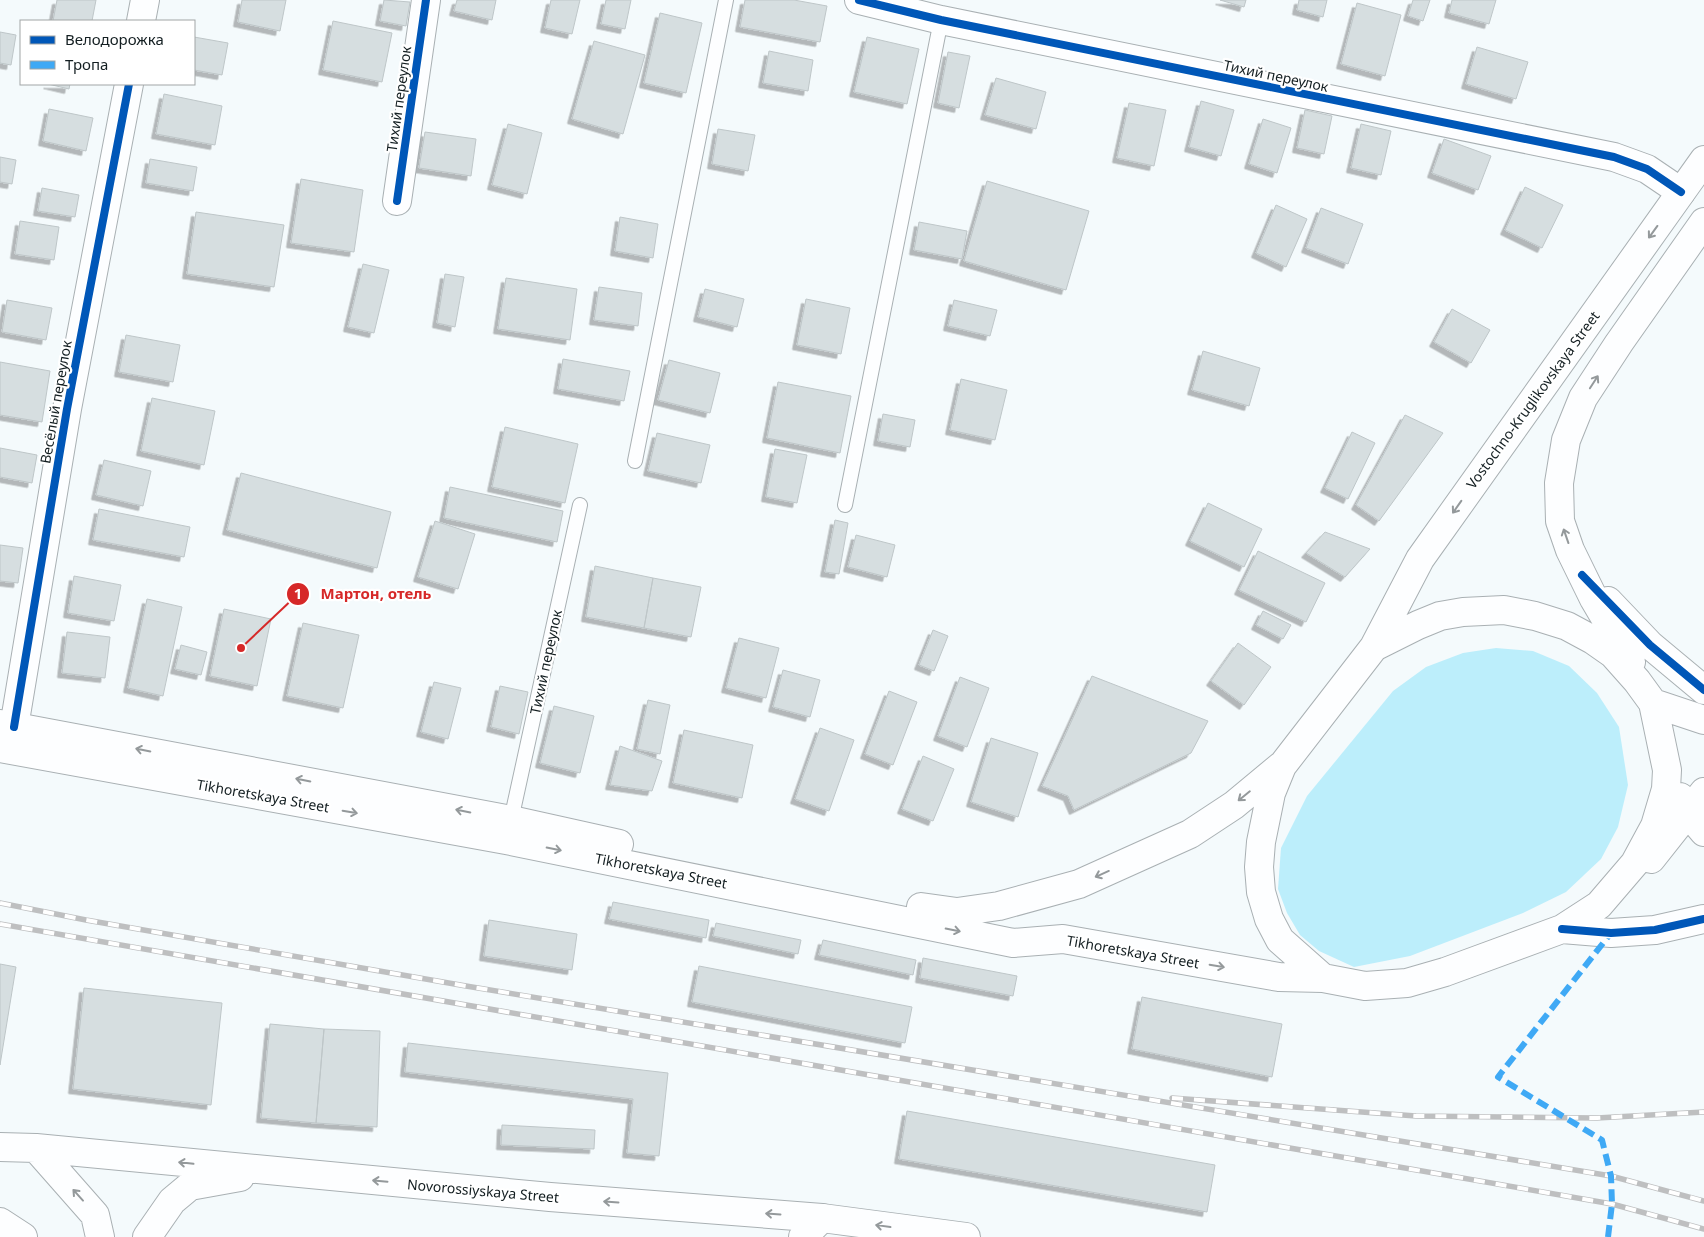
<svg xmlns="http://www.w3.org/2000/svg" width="1704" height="1237" font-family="'Noto Sans',sans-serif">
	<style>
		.green { fill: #bceefb }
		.building { fill: #d6dee0; stroke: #bec6c8; filter: url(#shadow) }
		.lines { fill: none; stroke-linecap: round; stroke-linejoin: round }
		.lane-casing { stroke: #a9b0b3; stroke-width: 16 }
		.street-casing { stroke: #a9b0b3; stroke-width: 30 }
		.secondary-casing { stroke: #a9b0b3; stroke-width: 30 }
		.lane { stroke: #fdfeff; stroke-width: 14 }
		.street { stroke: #fdfeff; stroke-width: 28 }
		.secondary { stroke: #fdfeff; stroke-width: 28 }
		.rail-casing { stroke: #bebfc0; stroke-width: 5.5 }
		.rail { stroke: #fff; stroke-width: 4; stroke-dasharray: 11; stroke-linecap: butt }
		.quiet { stroke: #3fa9f5; stroke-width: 6; stroke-dasharray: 12 6; stroke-linecap: butt }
		.cycleway-casing { stroke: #fff; stroke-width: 11 }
		.cycleway { stroke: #0057b8; stroke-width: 8 }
		.oneway { stroke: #94999b }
		.labels { text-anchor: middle; stroke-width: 4.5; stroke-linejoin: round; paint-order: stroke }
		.street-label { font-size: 14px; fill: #131e21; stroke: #fff }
		.leader { fill: none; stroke: #d62828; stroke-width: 2 }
		.callout-dot { fill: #d62828; stroke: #fff; stroke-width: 2 }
		.mark-label { font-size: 15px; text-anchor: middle; font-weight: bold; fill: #fff }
		.callout-label { font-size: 15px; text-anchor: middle; font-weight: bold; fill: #d62828; stroke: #fff; stroke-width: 4.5; stroke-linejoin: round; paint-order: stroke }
	</style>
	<defs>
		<filter id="shadow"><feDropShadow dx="-4.5" dy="4.5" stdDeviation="0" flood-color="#0004"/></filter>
	</defs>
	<rect width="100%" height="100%" fill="#f4fafc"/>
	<path class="green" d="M 1496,648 L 1533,651 L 1569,666 L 1597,693 L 1619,727 L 1628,785 L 1618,827 L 1601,859 L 1566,892 L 1523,913 L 1410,956 L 1354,967 L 1319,951 L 1300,935 L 1287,913 L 1278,889 L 1281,848 L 1307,796 L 1393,691 L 1426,667 L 1463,653 Z"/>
	<path class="building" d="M 57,0 L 96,0 L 92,21 L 53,21 Z
		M 242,0 L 286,0 L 280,31 L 238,22 Z
		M 384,0 L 410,2 L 406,26 L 380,21 Z
		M 457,0 L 496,0 L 492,20 L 454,11 Z
		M 551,0 L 580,0 L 572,34 L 545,28 Z
		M 606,0 L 631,0 L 625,29 L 601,24 Z
		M 745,0 L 794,0 L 827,6 L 820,42 L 740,27 Z
		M 1220,0 L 1246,0 L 1244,7 Z
		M 1299,0 L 1327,0 L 1323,17 L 1297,10 Z
		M 1413,0 L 1430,0 L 1423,21 L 1408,16 Z
		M 1452,0 L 1496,0 L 1489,24 L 1449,13 Z
		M 1357,3 L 1401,15 L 1385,76 L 1341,64 Z
		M 660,13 L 702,23 L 686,93 L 644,83 Z
		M 333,21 L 392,33 L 382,82 L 323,70 Z
		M 0,32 L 16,35 L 11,65 L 0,63 Z
		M 194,37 L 228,43 L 222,75 L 194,70 Z
		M 867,37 L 919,49 L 907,104 L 854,92 Z
		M 594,41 L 645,55 L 623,134 L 572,119 Z
		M 1477,47 L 1528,62 L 1516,99 L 1466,84 Z
		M 769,51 L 813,60 L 808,91 L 763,83 Z
		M 948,52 L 970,56 L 959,108 L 938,103 Z
		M 996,78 L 1046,92 L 1036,129 L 985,115 Z
		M 48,84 L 70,84 L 69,89 Z
		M 164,94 L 222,106 L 215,145 L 156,134 Z
		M 1201,101 L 1234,110 L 1221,156 L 1189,147 Z
		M 1129,103 L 1166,110 L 1154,166 L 1117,158 Z
		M 49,109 L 93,118 L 86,151 L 43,141 Z
		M 1305,110 L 1332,116 L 1324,154 L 1297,148 Z
		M 1263,119 L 1291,128 L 1277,173 L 1249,164 Z
		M 508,124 L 542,133 L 527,194 L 492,185 Z
		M 1361,124 L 1391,131 L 1381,175 L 1351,168 Z
		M 718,129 L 755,135 L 748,171 L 712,164 Z
		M 425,132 L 476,139 L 471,176 L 419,168 Z
		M 1444,139 L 1491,156 L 1478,190 L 1432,173 Z
		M 0,157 L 16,160 L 12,184 L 0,182 Z
		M 150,159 L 197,167 L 193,191 L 146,183 Z
		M 301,179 L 363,190 L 354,252 L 291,243 Z
		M 987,181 L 1089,211 L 1066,290 L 964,261 Z
		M 1525,187 L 1563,205 L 1542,248 L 1505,230 Z
		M 42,188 L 79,195 L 75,217 L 38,211 Z
		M 1276,205 L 1307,219 L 1286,267 L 1256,253 Z
		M 1321,208 L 1363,224 L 1348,264 L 1306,248 Z
		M 196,212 L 284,225 L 274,287 L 187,274 Z
		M 620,217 L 658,224 L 653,258 L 615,251 Z
		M 20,221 L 59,227 L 54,260 L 15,254 Z
		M 919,222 L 967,231 L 962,259 L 914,250 Z
		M 363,264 L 389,270 L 374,333 L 348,327 Z
		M 445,274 L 464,277 L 455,327 L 437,323 Z
		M 506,278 L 577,289 L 570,340 L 498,329 Z
		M 599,287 L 642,293 L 638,326 L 594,320 Z
		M 705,289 L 744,299 L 737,327 L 698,317 Z
		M 806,299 L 850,308 L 841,354 L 797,345 Z
		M 7,300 L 52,308 L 46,340 L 2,332 Z
		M 954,300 L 997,310 L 990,336 L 948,326 Z
		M 1452,309 L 1490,330 L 1471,363 L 1434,342 Z
		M 126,335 L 180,345 L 173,382 L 119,372 Z
		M 1203,351 L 1260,368 L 1249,406 L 1192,390 Z
		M 563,359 L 630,371 L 624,401 L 558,389 Z
		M 669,360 L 720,373 L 710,413 L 658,400 Z
		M 0,362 L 50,371 L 42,422 L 0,415 Z
		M 961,379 L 1007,390 L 995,440 L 950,430 Z
		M 778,382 L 851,396 L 840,453 L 767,438 Z
		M 152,398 L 215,411 L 204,465 L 141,451 Z
		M 883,414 L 915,420 L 910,447 L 878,441 Z
		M 1405,415 L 1443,433 L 1379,521 L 1356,505 Z
		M 505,427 L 578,444 L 565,503 L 492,487 Z
		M 1352,432 L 1375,443 L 1348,499 L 1325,488 Z
		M 657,433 L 710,445 L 701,483 L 648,471 Z
		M 0,448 L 37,455 L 32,483 L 0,477 Z
		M 775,449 L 807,455 L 797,503 L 766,497 Z
		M 104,460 L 151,471 L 143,506 L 96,495 Z
		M 241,473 L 391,512 L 377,568 L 227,530 Z
		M 450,487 L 563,511 L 557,542 L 444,518 Z
		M 1208,503 L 1262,529 L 1244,567 L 1190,541 Z
		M 99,509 L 190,527 L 184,557 L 93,540 Z
		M 835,520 L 848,523 L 839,574 L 825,572 Z
		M 435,521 L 475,534 L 458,589 L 418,577 Z
		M 1325,532 L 1370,549 L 1345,577 L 1306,553 Z
		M 856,535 L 895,545 L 887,577 L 848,567 Z
		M 0,545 L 23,548 L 18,583 L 0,581 Z
		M 1258,551 L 1325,583 L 1306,622 L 1239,590 Z
		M 595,566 L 653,578 L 644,628 L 586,617 Z
		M 74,576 L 121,585 L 114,621 L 68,613 Z
		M 653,578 L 701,587 L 691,637 L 644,628 Z
		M 147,599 L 182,607 L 163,696 L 128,688 Z
		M 224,609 L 271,619 L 257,686 L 210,676 Z
		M 1263,611 L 1291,625 L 1283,639 L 1256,625 Z
		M 303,623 L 359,635 L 343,708 L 287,696 Z
		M 933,630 L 948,636 L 934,671 L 919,665 Z
		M 67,632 L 110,637 L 105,678 L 62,673 Z
		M 739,638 L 779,648 L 766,698 L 726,688 Z
		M 1238,643 L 1271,667 L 1244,705 L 1211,681 Z
		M 181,645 L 207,652 L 201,675 L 175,669 Z
		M 783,670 L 820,680 L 810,717 L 773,707 Z
		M 1092,676 L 1208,721 L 1191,753 L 1074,810 L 1068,796 L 1042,786 Z
		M 960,677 L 989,688 L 967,747 L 938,736 Z
		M 434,682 L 461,688 L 448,739 L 421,732 Z
		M 500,686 L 528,692 L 519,734 L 491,727 Z
		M 889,691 L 917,702 L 893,765 L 865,754 Z
		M 648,700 L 670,705 L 660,754 L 637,749 Z
		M 554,706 L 594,716 L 580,773 L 540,763 Z
		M 820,728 L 854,740 L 829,811 L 795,799 Z
		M 684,730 L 753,745 L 742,798 L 673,783 Z
		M 991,738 L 1038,753 L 1018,817 L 971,802 Z
		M 620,746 L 662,761 L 652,791 L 610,785 Z
		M 923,756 L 954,769 L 933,821 L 902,809 Z
		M 613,902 L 709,920 L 706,938 L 609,919 Z
		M 489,920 L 577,934 L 572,970 L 484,956 Z
		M 716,923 L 801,940 L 798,954 L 713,936 Z
		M 823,940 L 916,960 L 913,975 L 819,955 Z
		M 923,958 L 1017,976 L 1013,996 L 920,978 Z
		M 0,964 L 16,967 L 0,1065 Z
		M 699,966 L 912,1007 L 905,1043 L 692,1002 Z
		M 84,988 L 222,1003 L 211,1105 L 73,1089 Z
		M 1142,997 L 1282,1024 L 1272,1077 L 1132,1049 Z
		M 270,1024 L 324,1029 L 316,1123 L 261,1118 Z
		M 324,1029 L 380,1031 L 377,1127 L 316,1123 Z
		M 408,1043 L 668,1073 L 659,1156 L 627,1153 L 633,1099 L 405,1072 Z
		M 907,1111 L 1215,1165 L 1207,1212 L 899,1159 Z
		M 502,1125 L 595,1130 L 594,1149 L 501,1145 Z"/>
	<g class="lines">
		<defs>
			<path id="lane" d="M 635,461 L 726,0
				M 845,505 L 941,20
				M 511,820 L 580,505"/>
			<path id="street" d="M 859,0 L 941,20 L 1614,157 L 1647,169 L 1681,192
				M 141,21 L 145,0
				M 397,201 L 426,0
				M 14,727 L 67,409 L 129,84
				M 803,1237 L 822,1218"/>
			<path id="secondary" d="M 1608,601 L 1650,645 L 1704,690
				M 1374,647 L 1420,559 L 1704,160
				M 1631,662 L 1594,599 L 1570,550 L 1560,521 L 1559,483 L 1566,440 L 1583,398 L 1619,343 L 1704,222
				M 1653,703 L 1704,720
				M 0,724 L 511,820 L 619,844
				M 0,748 L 506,840 L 1013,943 L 1063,939 L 1279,977 L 1323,978 L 1365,986 L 1407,983 L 1445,972 L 1562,929 L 1599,905 L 1635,863 L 1655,826 L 1666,789 L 1667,770 L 1653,703 L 1637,681 L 1613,654 L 1593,640 L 1567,626 L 1535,616 L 1504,610 L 1463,612 L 1440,616 L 1418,625 L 1374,647 L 1282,766 L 1271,793 L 1261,842 L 1259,867 L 1261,892 L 1269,919 L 1280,940 L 1323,978
				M 1680,797 L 1687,812 L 1704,832
				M 1651,859 L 1704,792
				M 921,907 L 957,912 L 999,906 L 1079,884 L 1190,834 L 1234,805 L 1281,766
				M 1562,929 L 1611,933 L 1655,930 L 1704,919
				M 0,1147 L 36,1148 L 550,1197 L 822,1218 L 966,1237
				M 36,1148 L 95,1215 L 100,1237
				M 0,1222 L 23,1237
				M 147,1237 L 172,1201 L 190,1186 L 240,1177"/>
		</defs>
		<use href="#lane" class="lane-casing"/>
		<use href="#street" class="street-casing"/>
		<use href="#secondary" class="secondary-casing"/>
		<use href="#lane" class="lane"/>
		<use href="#street" class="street"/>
		<use href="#secondary" class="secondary"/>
		<defs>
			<path id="rail" d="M 0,903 L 86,920 L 466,986 L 1611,1176 L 1704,1201
				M 0,924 L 1612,1204 L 1704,1229
				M 1172,1098 L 1416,1116 L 1597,1118 L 1704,1112"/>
		</defs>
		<use href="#rail" class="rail-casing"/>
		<use href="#rail" class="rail"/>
		<path class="quiet" d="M 1608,1237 L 1612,1204 L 1611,1176 L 1602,1140 L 1498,1077 L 1611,933"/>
		<defs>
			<path id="cycleway" d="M 859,0 L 941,20 L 1614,157 L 1647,169 L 1681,192
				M 397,201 L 426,0
				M 1582,575 L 1650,645 L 1704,690
				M 14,727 L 67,409 L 129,84
				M 1562,929 L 1611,933 L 1655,930 L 1704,919"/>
		</defs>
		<use href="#cycleway" class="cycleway-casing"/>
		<use href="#cycleway" class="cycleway"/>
	</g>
	<defs><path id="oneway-shaft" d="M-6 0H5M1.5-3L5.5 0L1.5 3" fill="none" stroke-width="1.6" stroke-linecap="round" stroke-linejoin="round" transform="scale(1.25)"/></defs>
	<g class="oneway">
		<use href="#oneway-shaft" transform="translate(1653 232) rotate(126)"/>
		<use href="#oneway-shaft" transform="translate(1594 382) rotate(-57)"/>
		<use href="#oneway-shaft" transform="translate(1457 507) rotate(125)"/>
		<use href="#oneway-shaft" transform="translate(1566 536) rotate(-109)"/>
		<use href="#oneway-shaft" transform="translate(143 750) rotate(-169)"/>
		<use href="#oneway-shaft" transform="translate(303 780) rotate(-169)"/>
		<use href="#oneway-shaft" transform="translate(1244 796) rotate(141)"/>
		<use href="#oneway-shaft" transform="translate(463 811) rotate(-169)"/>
		<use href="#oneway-shaft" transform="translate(350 812) rotate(10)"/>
		<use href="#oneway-shaft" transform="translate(554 849) rotate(11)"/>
		<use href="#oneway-shaft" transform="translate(1102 874) rotate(156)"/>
		<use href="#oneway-shaft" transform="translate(953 930) rotate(11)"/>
		<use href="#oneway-shaft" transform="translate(1217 966) rotate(10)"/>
		<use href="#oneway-shaft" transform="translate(186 1163) rotate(-174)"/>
		<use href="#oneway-shaft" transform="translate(380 1181) rotate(-175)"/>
		<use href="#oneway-shaft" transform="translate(78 1195) rotate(-132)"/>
		<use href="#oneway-shaft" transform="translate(611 1202) rotate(-176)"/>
		<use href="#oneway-shaft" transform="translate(773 1214) rotate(-176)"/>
		<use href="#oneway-shaft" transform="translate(883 1226) rotate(-172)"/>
	</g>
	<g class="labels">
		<g class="street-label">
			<text transform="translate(1276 76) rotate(12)" y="5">Тихий переулок</text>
			<text transform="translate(399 99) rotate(-82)" y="5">Тихий переулок</text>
			<text transform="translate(1533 400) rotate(-54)" y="5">Vostochno-Kruglikovskaya Street</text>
			<text transform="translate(56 402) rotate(-80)" y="5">Весёлый переулок</text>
			<text transform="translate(546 662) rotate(-78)" y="5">Тихий переулок</text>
			<text transform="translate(263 796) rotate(10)" y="5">Tikhoretskaya Street</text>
			<text transform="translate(661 871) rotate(11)" y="5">Tikhoretskaya Street</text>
			<text transform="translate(1133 952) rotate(10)" y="5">Tikhoretskaya Street</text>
			<text transform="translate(483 1191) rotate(5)" y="5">Novorossiyskaya Street</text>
		</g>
	</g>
	<path class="leader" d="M241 648L298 594"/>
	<g class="callout-dot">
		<circle cx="241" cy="648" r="5"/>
		<circle cx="298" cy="594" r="12"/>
	</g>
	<g class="mark-label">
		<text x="298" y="599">1</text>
	</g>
	<g class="callout-label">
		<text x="376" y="599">Мартон, отель</text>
	</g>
	<rect x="20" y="20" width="175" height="65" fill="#ffffff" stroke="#a1a5a6"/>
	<rect x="30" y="36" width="25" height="8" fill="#0057b8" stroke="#a1a5a6"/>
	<text x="65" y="45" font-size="15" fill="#131e21">Велодорожка</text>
	<rect x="30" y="61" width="25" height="8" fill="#3fa9f5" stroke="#a1a5a6"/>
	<text x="65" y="70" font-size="15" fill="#131e21">Тропа</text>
</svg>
